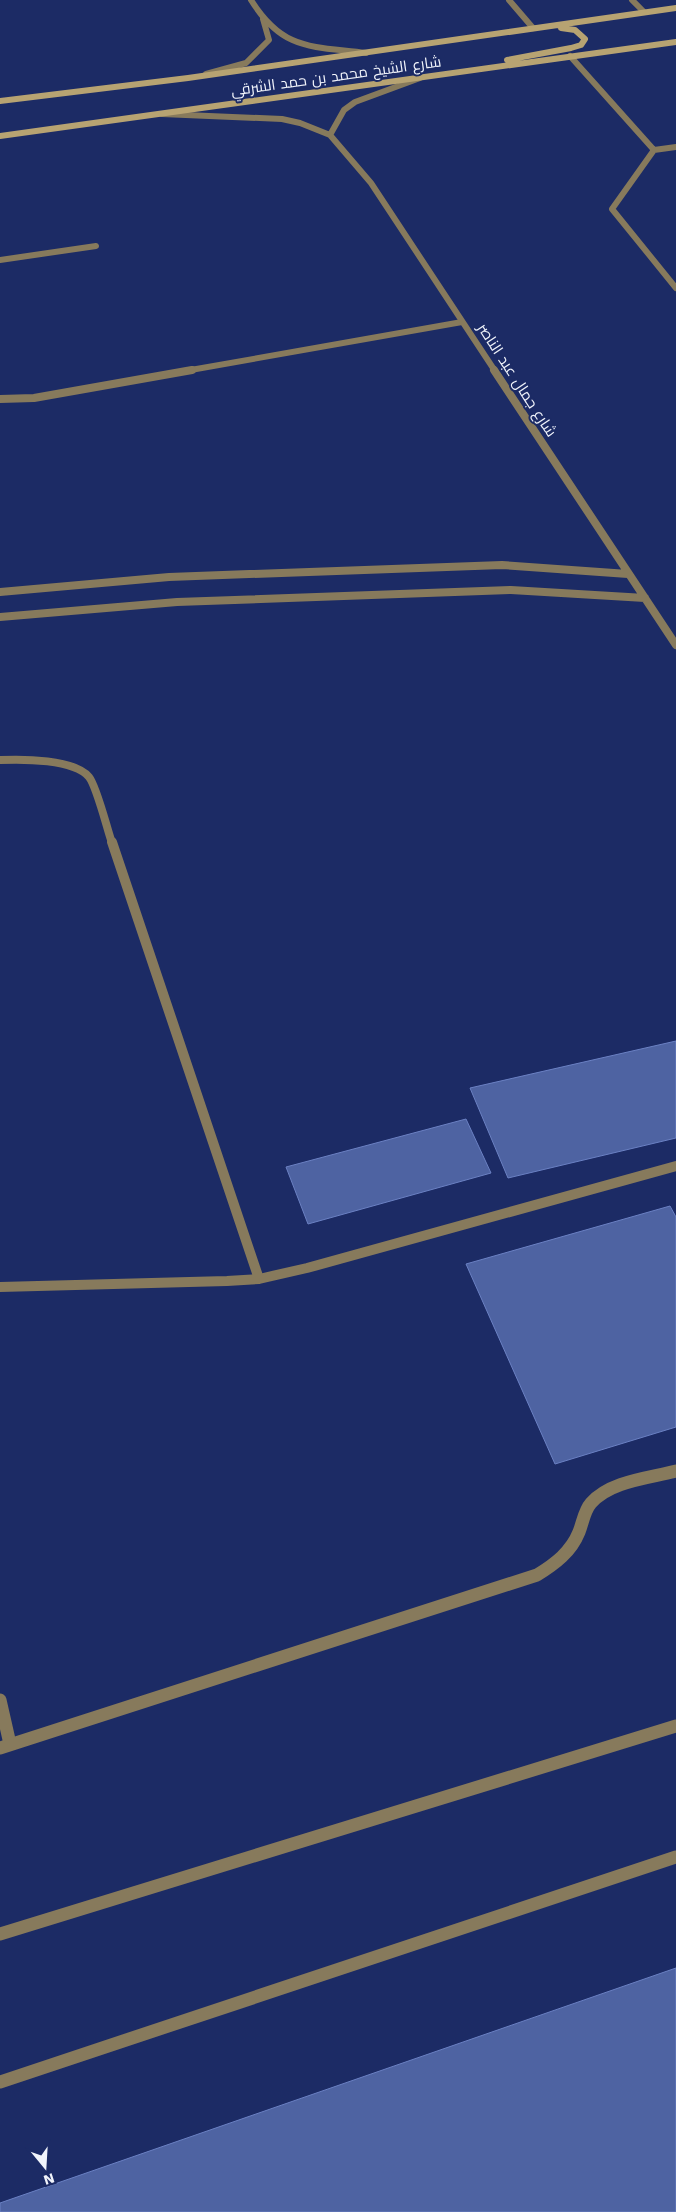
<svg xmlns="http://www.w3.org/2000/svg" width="676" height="2212" font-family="'Work Sans',Cairo,sans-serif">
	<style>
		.building { fill: #4e63a2; stroke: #6b81c3 }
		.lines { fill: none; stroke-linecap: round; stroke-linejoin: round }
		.service-far1 { stroke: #877a5c; stroke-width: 6 }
		.service { stroke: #877a5c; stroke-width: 13 }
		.minor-far3 { stroke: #877a5c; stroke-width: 6 }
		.minor-far2 { stroke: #877a5c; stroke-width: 8 }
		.minor-far1 { stroke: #877a5c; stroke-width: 10 }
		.minor { stroke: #877a5c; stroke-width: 13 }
		.tertiary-far1 { stroke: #877a5c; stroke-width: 6 }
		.tertiary { stroke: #877a5c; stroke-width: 8 }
		.secondary { stroke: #b7a372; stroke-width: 6 }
		.labels { text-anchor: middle; stroke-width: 4; stroke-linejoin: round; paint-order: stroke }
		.far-street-label { font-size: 15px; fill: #f1f4fb; stroke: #1c2b65 }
	</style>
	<rect width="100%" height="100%" fill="#1c2b65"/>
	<path class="building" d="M 676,1041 L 676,1138 L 508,1178 L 470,1088 Z
		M 466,1119 L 491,1173 L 308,1224 L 286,1167 Z
		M 670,1206 L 676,1217 L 676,1427 L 555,1464 L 466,1264 Z
		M 676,1968 L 676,2212 L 0,2212 L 0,2203 Z"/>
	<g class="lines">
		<path class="service-far1" d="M 509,0 L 533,28"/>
		<path class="service" d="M 0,1934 L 676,1726
			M 0,2082 L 676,1857"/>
		<path class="minor-far3" d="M 632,0 L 644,12
			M 570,56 L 654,150
			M 676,147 L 654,150 L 612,209 L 676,288
			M 0,260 L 96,246
			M 185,371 L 462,322"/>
		<path class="minor-far2" d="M 0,399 L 34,398 L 192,370
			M 0,760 C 23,759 74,759 89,777 C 97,787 107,829 112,843"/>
		<path class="minor-far1" d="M 112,842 L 259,1279
			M 0,1287 L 227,1281 L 259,1279 L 307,1268 L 676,1166"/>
		<path class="minor" d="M 0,1700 L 10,1744
			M 0,1748 L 537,1575 C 555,1564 571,1552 579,1532 C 583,1522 584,1511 591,1503 C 610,1481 649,1478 676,1471"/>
		<path class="tertiary-far1" d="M 251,0 C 283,51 311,46 366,53
			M 206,74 L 246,63 L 269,40 L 263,19
			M 162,114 L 282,119 L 300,123 L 330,135 L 371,183 L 495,371
			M 330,135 L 344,110 L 355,102 L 420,78"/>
		<path class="tertiary" d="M 494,370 L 676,645
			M 0,592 L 169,577 L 502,565 L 628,574
			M 0,617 L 177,602 L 511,590 L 645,598"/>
		<path class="secondary" d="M 507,60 L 571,48 L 581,45 L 585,39 L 575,30 L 561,28
			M 0,101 L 188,78 L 676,8
			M 0,136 L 676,42"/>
	</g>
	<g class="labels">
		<g class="far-street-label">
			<text transform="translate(336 76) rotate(-8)" y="5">شارع الشيخ محمد بن حمد الشرقي</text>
			<text transform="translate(517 380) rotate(57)" y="5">شارع جمال عبد الناصر</text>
		</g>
	</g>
	<g transform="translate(45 2167) rotate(162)" stroke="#1c2b65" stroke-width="4" paint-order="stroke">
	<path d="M0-4L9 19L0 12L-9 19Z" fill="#f1f4fb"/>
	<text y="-8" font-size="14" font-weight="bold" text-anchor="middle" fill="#f1f4fb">N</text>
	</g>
</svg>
